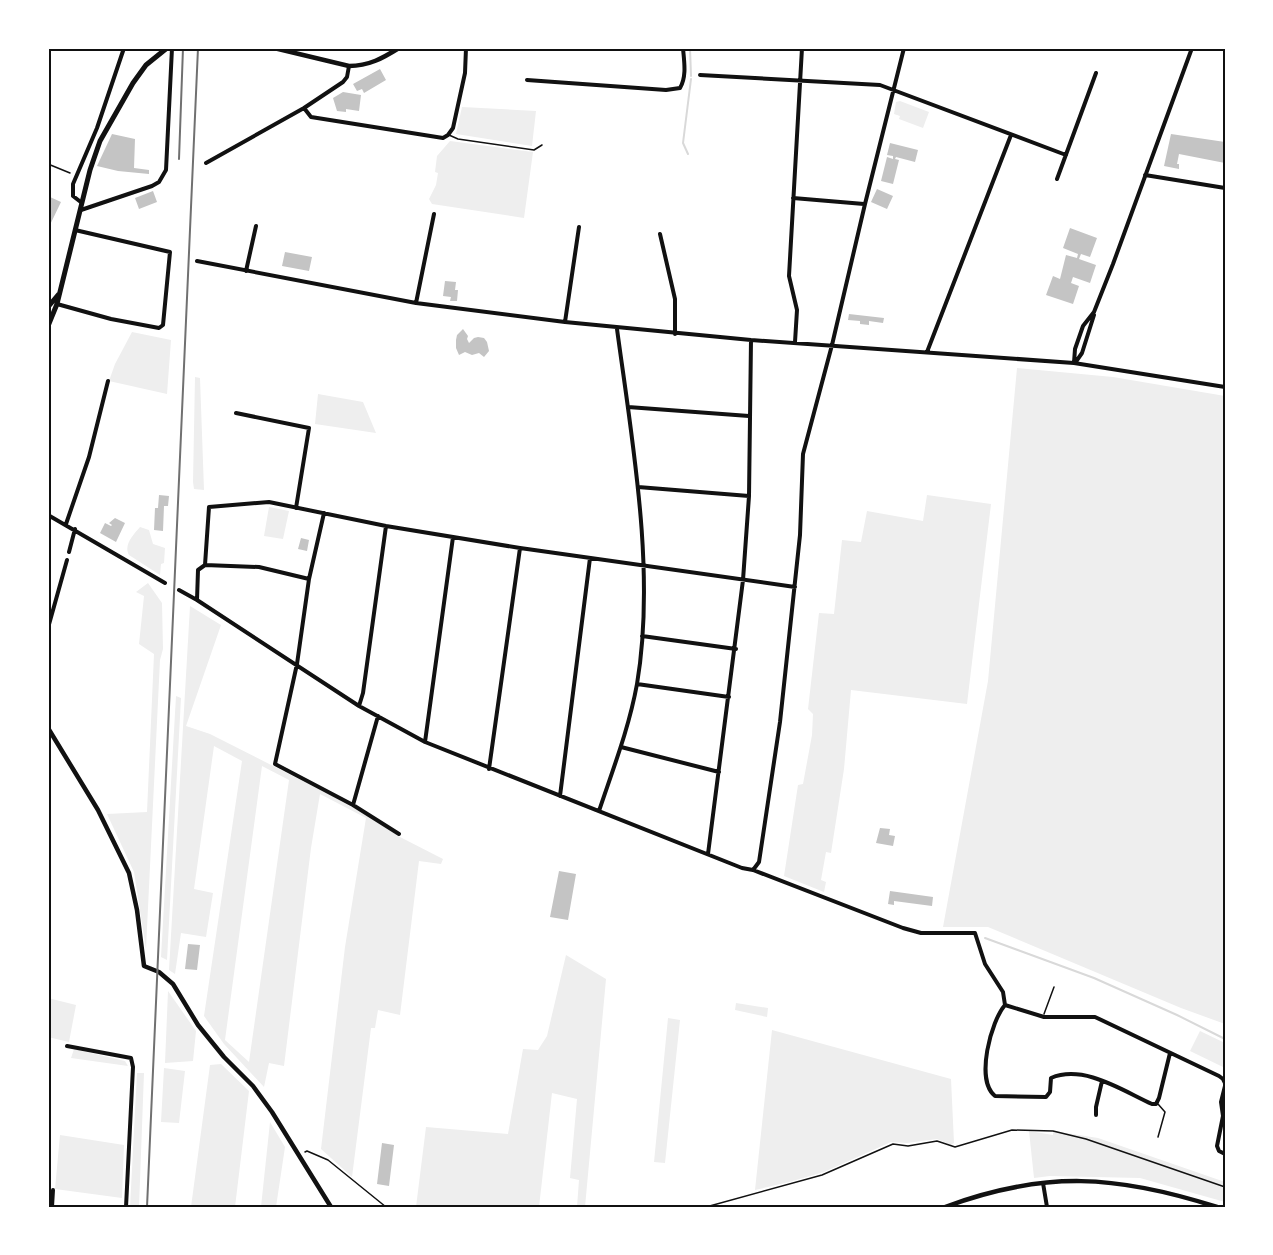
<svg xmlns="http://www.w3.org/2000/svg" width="1273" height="1255" font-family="'Nunito Sans',sans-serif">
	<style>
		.green { fill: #eee; fill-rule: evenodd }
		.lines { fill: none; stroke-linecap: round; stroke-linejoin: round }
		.stream { stroke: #d9d9d9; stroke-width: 2 }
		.building { fill: #c4c4c4 }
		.path { stroke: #111; stroke-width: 1.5 }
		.service { stroke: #111; stroke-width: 1.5 }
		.minor { stroke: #111; stroke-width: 4 }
		.tertiary { stroke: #111; stroke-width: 4.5 }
		.secondary { stroke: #111; stroke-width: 4.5 }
		.primary { stroke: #111; stroke-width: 5 }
		.rail { stroke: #707070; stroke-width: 2 }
		.neatline { fill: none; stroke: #111; stroke-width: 2 }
	</style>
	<rect width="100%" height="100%" fill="#fff"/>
	<path class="green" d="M 900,101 L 929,112 L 923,128 L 899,119 L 900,116 L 894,114 L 896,102 Z
		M 462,107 L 536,111 L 532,146 L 456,134 Z
		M 450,141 L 533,152 L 524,218 L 432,204 L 429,199 L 436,185 L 438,173 L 435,172 L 437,156 Z
		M 132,332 L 171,340 L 167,394 L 109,381 L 115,364 Z
		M 1017,368 L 1113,377 L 1225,396 L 1225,1024 L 1181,1008 L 988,927 L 943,927 L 988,681 Z
		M 195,377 L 200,378 L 204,490 L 194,489 L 193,482 Z
		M 318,394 L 363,402 L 376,433 L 315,424 Z
		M 927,495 L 991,504 L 967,704 L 851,690 L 844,769 L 831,853 L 826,852 L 821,880 L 826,882 L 824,892 L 784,876 L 798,785 L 803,784 L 812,735 L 813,714 L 808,709 L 819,613 L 834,614 L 842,540 L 861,542 L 867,511 L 923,521 Z
		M 269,507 L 289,511 L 283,539 L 264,536 Z
		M 140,527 L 149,530 L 153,544 L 165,548 L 164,563 L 161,564 L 160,575 L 129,555 C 123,545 134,534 140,527 Z
		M 148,583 L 162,603 L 163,649 L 160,660 L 146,949 L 134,872 L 107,814 L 147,812 L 154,654 L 139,644 L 144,596 L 136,592 Z
		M 190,606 L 221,625 L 186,726 L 210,734 L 354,807 L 400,837 L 443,859 L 441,864 L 419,861 L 400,1015 L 378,1010 L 375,1028 L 371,1028 L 352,1177 L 321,1149 L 345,947 L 366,818 L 320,794 L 311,848 L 284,1066 L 269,1063 L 264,1087 L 224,1044 L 204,1016 L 242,761 L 214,746 L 194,889 L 213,893 L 206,937 L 181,933 L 175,974 L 169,970 ZM 262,766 L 289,780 L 249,1062 L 225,1040 Z
		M 176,696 L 181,698 L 167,960 L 161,957 Z
		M 566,955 L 606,979 L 585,1207 L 577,1207 L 579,1180 L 570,1178 L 577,1099 L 552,1093 L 539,1207 L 416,1207 L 426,1127 L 508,1134 L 523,1049 L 538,1050 L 547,1036 Z
		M 168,991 L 196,1031 L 193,1061 L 165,1063 Z
		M 48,998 L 76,1005 L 69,1042 L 48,1037 Z
		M 736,1003 L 768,1008 L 767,1017 L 735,1010 Z
		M 668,1018 L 680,1020 L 665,1163 L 654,1162 Z
		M 772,1030 L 951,1079 L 954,1143 L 951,1145 L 937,1139 L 907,1143 L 891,1142 L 824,1172 L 789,1182 L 755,1190 Z
		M 1200,1031 L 1225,1043 L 1223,1067 L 1190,1051 Z
		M 74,1049 L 125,1061 L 128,1066 L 71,1058 Z
		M 221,1064 L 249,1091 L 235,1207 L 191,1207 L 210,1065 Z
		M 164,1068 L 185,1071 L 179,1123 L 161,1122 Z
		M 137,1073 L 144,1073 L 139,1207 L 130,1207 Z
		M 270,1122 L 285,1147 L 276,1207 L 261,1207 Z
		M 1029,1131 L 1053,1135 L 1053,1131 L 1098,1138 L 1225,1182 L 1225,1202 L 1140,1178 L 1050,1176 L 1034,1178 Z
		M 60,1135 L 124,1145 L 122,1198 L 55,1189 Z"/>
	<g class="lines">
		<path class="stream" d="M 690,48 L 691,76
			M 688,154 L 683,143 L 691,79
			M 985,938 L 1094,978 L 1177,1015 L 1225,1039"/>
	</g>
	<path class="building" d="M 380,69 L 386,80 L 364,93 L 362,89 L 357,91 L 353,84 Z
		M 343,92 L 361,95 L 359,111 L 346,109 L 346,112 L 337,111 L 333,98 Z
		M 112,134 L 135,139 L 134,168 L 149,170 L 149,174 L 118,171 L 97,166 Z
		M 1171,134 L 1225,142 L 1225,163 L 1179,154 L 1177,164 L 1179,164 L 1179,169 L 1164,166 Z
		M 890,143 L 918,150 L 915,162 L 896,157 L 895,159 L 899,160 L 893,184 L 881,181 L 887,157 L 893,159 L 893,156 L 887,155 Z
		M 877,189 L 893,196 L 887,209 L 871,202 Z
		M 153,191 L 157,202 L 139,209 L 135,198 Z
		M 50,197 L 61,202 L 48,229 L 48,201 Z
		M 1070,228 L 1097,238 L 1090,257 L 1081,254 L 1079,259 L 1096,265 L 1090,283 L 1073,277 L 1071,283 L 1079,286 L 1073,304 L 1046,295 L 1053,276 L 1060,279 L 1066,255 L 1077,258 L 1078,254 L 1063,248 Z
		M 285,252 L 312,257 L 309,271 L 282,266 Z
		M 445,281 L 456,282 L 455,290 L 458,290 L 457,301 L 450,301 L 451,297 L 443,296 Z
		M 849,314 L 884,318 L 883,323 L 869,321 L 869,325 L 860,324 L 860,321 L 848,320 Z
		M 463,329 L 468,336 L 467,339 L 469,343 L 474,338 L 478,337 L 484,338 L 487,342 L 489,351 L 484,357 L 479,353 L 472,355 L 465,352 L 459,355 L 456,348 L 456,340 L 457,335 Z
		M 159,495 L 169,496 L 168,506 L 164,506 L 163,531 L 154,530 L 155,508 L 158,508 Z
		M 115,518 L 125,523 L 116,542 L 100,533 L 105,523 L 111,526 L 112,525 L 109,523 Z
		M 301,538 L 309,540 L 307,551 L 298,549 Z
		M 880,828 L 890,829 L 889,835 L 895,836 L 893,846 L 876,843 Z
		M 559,871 L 576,874 L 568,920 L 550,917 Z
		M 890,891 L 933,897 L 932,906 L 894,901 L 894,905 L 888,904 Z
		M 188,944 L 200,945 L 197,970 L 185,969 Z
		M 382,1143 L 394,1145 L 389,1186 L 377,1184 Z"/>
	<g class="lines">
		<path class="path" d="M 48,164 L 70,173
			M 305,1152 L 307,1151 L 328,1160 L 386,1207
			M 706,1207 L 822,1175 L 893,1144 L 908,1146 L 937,1141 L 955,1147 L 1012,1130 L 1053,1131 L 1086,1139 L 1225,1187"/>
		<path class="service" d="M 449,135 L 458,139 L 534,150 L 542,145
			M 1044,1014 L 1054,987
			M 1158,1104 L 1165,1112 L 1158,1137"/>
		<path class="minor" d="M 700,75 L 880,85 L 1066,155
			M 527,80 L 666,90 L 680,88 C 687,76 684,61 683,48
			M 304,108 L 311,117 L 443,138 L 448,135 L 453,128 L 465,73 L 466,48
			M 206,163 L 304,108 L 343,82 L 347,77 L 349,66
			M 1145,175 L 1225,188
			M 1057,179 L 1096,73
			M 793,198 L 864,204
			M 82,203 L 73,196 L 73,184 L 97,128 L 124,48
			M 81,210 L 152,186 L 159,182 L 166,170 L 172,48
			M 660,234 L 675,299 L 675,334
			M 197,261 L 416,303 L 565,322 L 751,340 L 1074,363 L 1225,387
			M 246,271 L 256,226
			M 416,303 L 434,214
			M 57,304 L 111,319 L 159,328 L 163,325 L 170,252 L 75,230
			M 565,322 L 579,227
			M 795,342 L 797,310 L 789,276 L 802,48
			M 927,352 L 1011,135
			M 1074,363 L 1075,349 L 1083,326 L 1094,312 L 1113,264 L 1192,48
			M 1075,363 L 1082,353 L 1094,315
			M 628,407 L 749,416
			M 236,413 L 309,428 L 296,508
			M 638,487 L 749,496
			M 324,513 L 309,579 L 297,664 L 275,764 L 353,805 L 399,834
			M 48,515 L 165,583
			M 66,524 L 89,457 L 108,381
			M 69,552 L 75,529
			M 205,565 L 259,567 L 309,579
			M 179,590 L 197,600 L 359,706 L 425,742 L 742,868 L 753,870 L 903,928 L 921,933 L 975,933 L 985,964 L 1003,992 L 1005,1005
			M 197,600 L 198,570 L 205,565 L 209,507 L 269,502 L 386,526 L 520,548 L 795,587
			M 48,628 L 67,560
			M 642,636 L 736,649
			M 637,684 L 729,697
			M 359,706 L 363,693 L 386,526
			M 425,742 L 453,537
			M 621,747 L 719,772
			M 489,769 L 520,548
			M 560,796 L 590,558
			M 353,805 L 378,716
			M 599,811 C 613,769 629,728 637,684 C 656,572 632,440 617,329
			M 708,854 L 743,580 L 749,496 L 751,340
			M 753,870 L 759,862 L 780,722 L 800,535 L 803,454 L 832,345 L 865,204 L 904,48
			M 1005,1005 C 991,1021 975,1080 995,1096 L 1046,1097 L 1050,1092 L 1051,1078 C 1084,1064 1123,1091 1152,1104 L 1156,1104 L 1159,1098 L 1170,1053
			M 1005,1005 L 1044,1017 L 1095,1017 L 1219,1076 L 1223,1079 L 1225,1083
			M 67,1046 L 131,1058 L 133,1067 L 126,1207
			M 1225,1086 L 1221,1102 L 1223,1116 L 1217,1146 L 1219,1151 L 1225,1154
			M 1096,1115 L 1096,1107 L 1102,1081
			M 1043,1183 L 1047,1207
			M 52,1207 L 53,1190"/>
		<path class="tertiary" d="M 48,728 L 98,810 L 129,873 L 137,910 L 144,966 L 159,972 L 173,984 L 198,1025 L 224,1057 L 253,1086 L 272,1112 L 331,1207
			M 945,1207 C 1045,1170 1117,1175 1217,1207"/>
		<path class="secondary" d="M 274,48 L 349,66 C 369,66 383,58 399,48"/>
		<path class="primary" d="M 48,307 L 58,295
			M 48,326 L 57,304 L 90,170 L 100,141 L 133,83 L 146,65 L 167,48"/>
		<path class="rail" d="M 179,159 L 183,48
			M 147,1207 L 198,48"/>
	</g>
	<rect width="1273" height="1255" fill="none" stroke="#ffffff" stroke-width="99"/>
	<rect x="50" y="50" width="1174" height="1156" class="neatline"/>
</svg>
